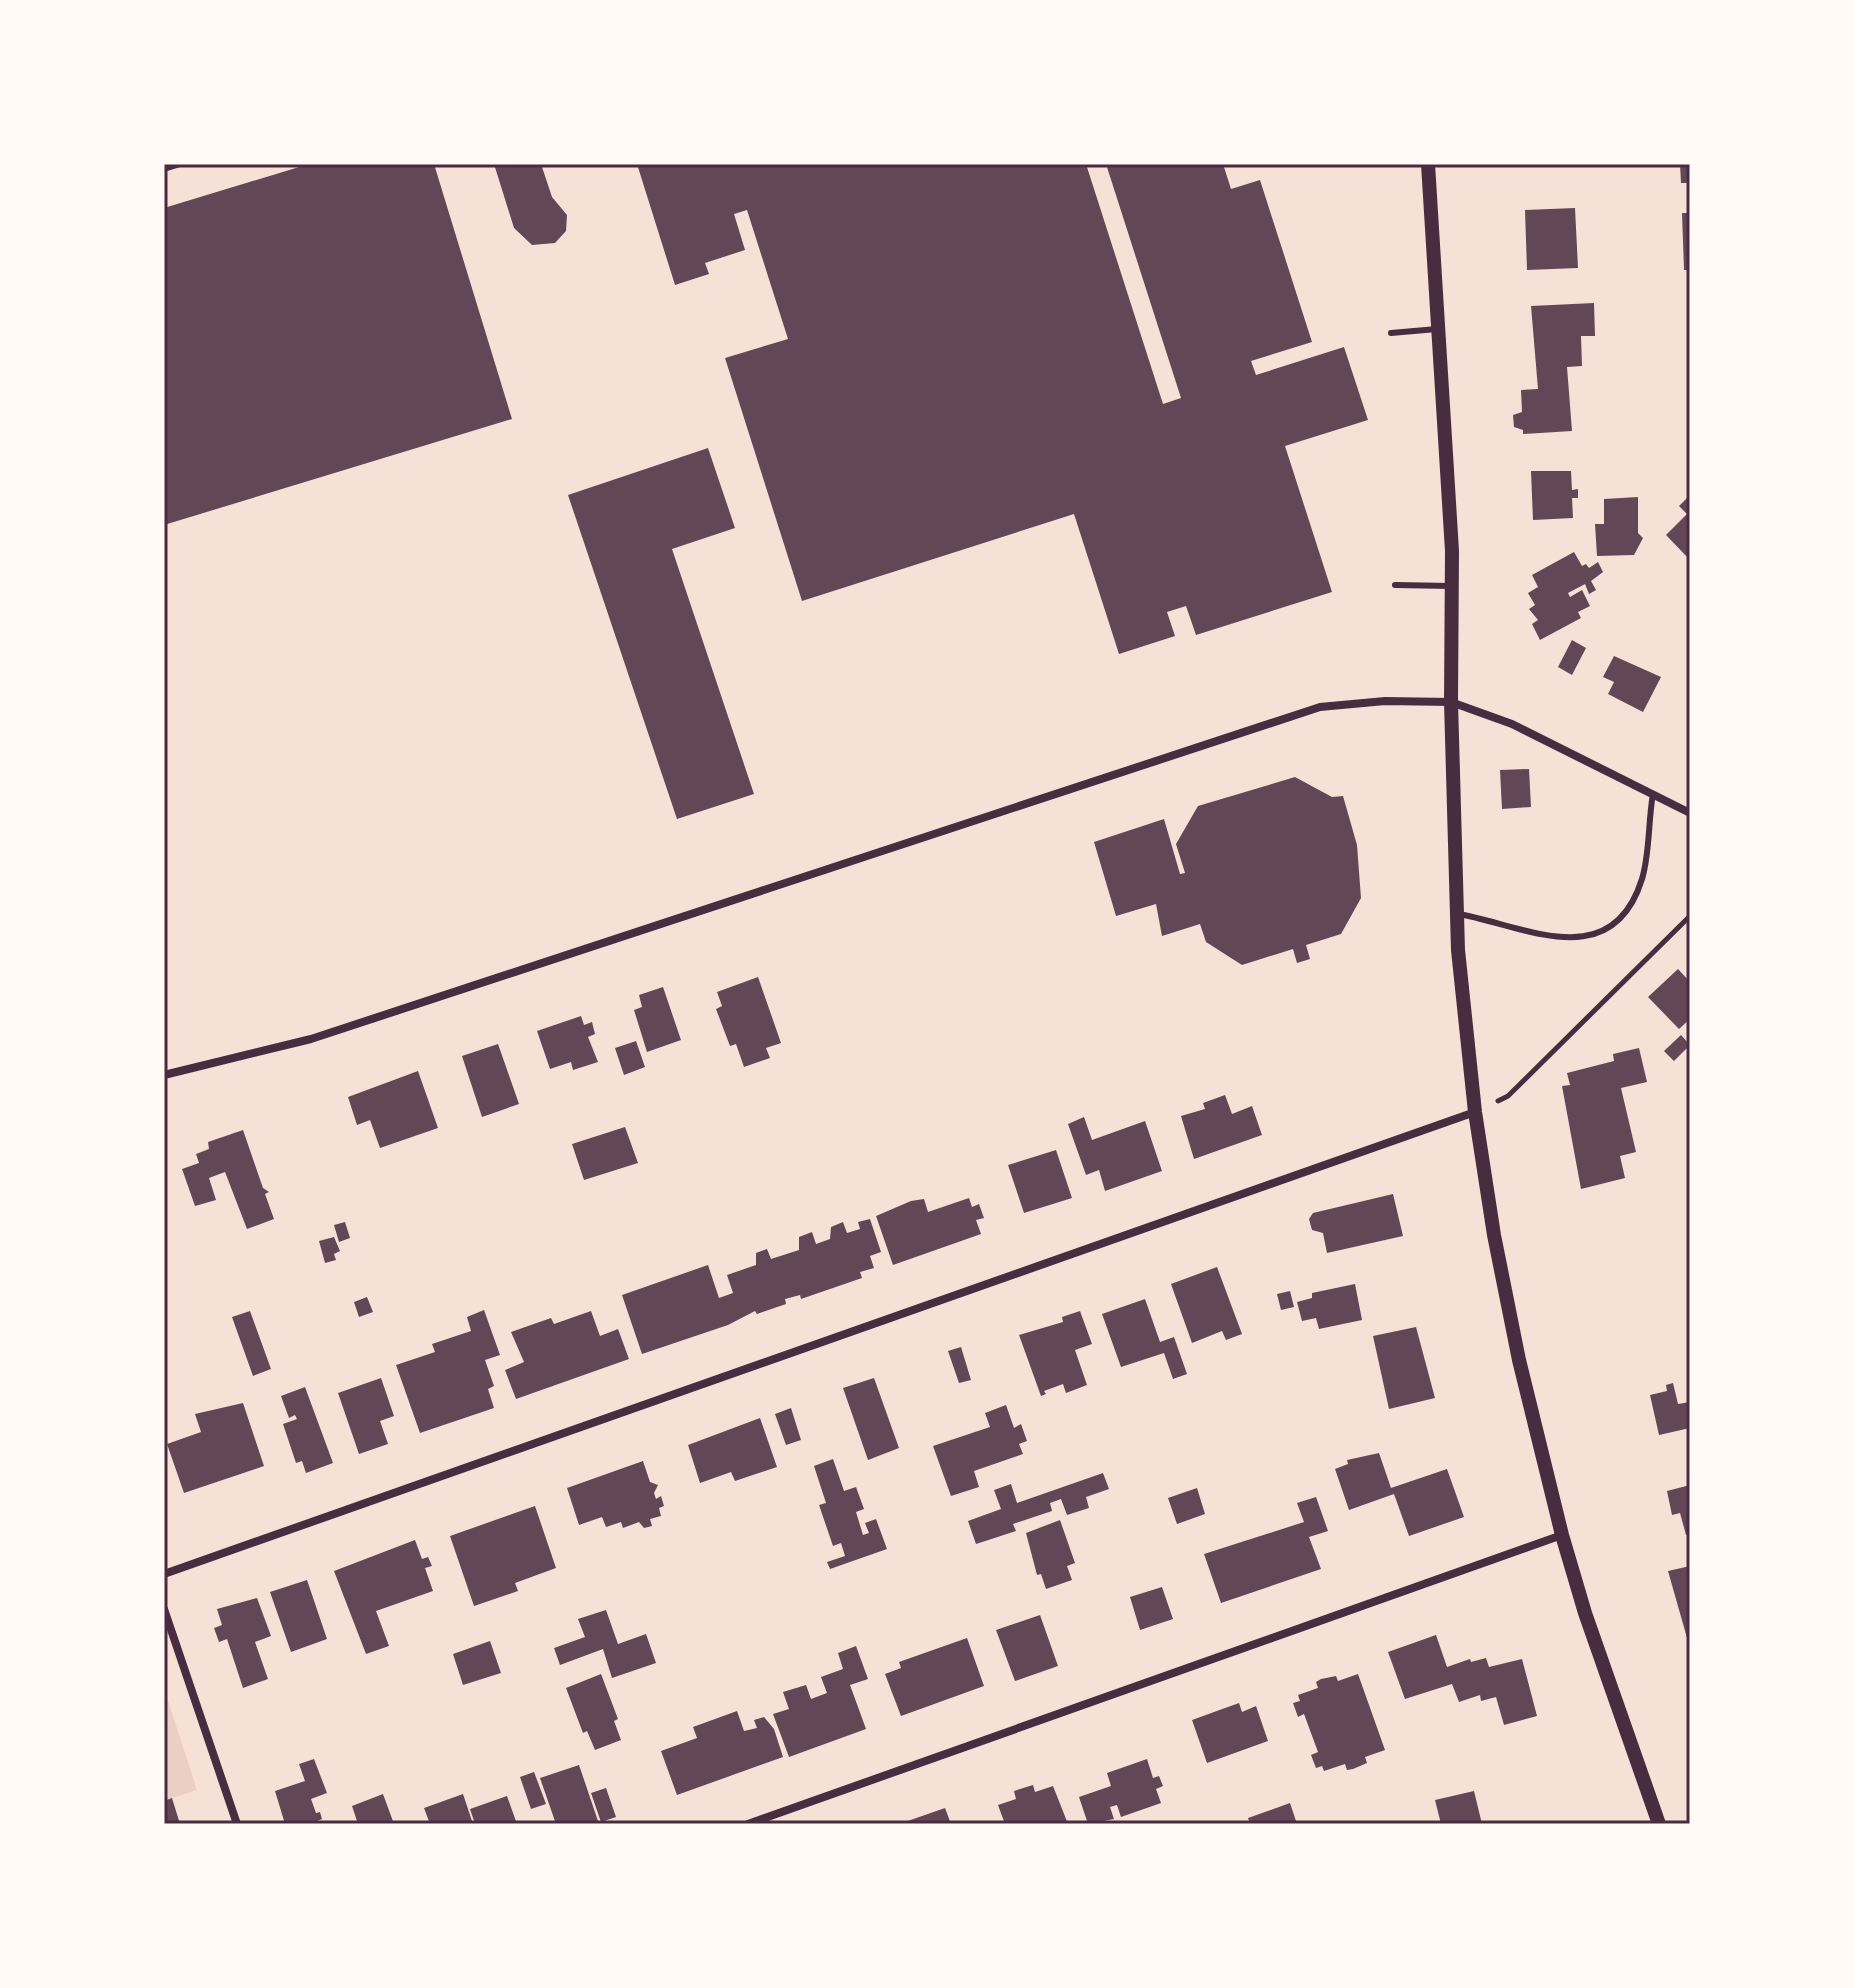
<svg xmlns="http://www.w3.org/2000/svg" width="1854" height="1988" font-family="'IBM Plex Serif',serif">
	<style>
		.green { fill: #ebcfc5 }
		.building { fill: #644757 }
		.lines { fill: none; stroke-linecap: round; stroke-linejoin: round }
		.path { stroke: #4a2c40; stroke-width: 5 }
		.service { stroke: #4a2c40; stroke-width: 6 }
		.minor { stroke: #4a2c40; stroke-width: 8 }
		.tertiary { stroke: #4a2c40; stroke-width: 14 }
		.neatline { fill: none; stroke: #4a2c40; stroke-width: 3 }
	</style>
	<rect width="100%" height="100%" fill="#f7e1d7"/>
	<path class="green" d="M 164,1688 L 197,1790 L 164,1801 Z"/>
	<path class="building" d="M 309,164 L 434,164 L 512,419 L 164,525 L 164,208 Z
		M 494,164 L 541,164 L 552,197 L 567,215 L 566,231 L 555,243 L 532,245 L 514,228 Z
		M 637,164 L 1086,164 L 1163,404 L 1181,398 L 1106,164 L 1223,164 L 1231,189 L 1260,180 L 1312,342 L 1251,361 L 1256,375 L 1344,347 L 1368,420 L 1285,446 L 1332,592 L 1196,635 L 1186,606 L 1167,612 L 1175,636 L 1119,654 L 1074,514 L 802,601 L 725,358 L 788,339 L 747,210 L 734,214 L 745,250 L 705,263 L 709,274 L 675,285 Z
		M 1680,164 L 1690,164 L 1690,183 L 1681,183 Z
		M 1575,208 L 1578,268 L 1527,270 L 1525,210 Z
		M 1682,213 L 1690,213 L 1690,270 L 1684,270 Z
		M 1594,303 L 1595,336 L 1581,336 L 1582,366 L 1567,367 L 1572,431 L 1523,434 L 1523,430 L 1514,427 L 1513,415 L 1522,412 L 1521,390 L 1538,389 L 1531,306 Z
		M 708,448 L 735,528 L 672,549 L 754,794 L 677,819 L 568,495 Z
		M 1531,471 L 1571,471 L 1572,490 L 1578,489 L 1578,498 L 1572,498 L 1573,518 L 1533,520 Z
		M 1690,495 L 1690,560 L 1666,535 L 1687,514 L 1679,506 Z
		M 1638,497 L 1638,533 L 1643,538 L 1634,555 L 1597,556 L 1595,524 L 1604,524 L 1604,499 Z
		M 1574,552 L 1582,566 L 1586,564 L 1589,568 L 1598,562 L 1603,572 L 1591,581 L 1596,590 L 1589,594 L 1585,584 L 1568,593 L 1570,597 L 1582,590 L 1590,606 L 1578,612 L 1581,618 L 1540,640 L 1532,624 L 1538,620 L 1529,609 L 1535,605 L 1528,593 L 1538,587 L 1532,575 Z
		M 1572,640 L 1586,648 L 1572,675 L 1558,667 Z
		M 1614,656 L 1661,677 L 1643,712 L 1608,694 L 1614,682 L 1603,677 Z
		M 1529,769 L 1531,807 L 1502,809 L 1500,770 Z
		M 1295,777 L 1332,797 L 1343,796 L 1357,845 L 1361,898 L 1341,934 L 1306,945 L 1310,959 L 1297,963 L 1293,949 L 1242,965 L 1206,942 L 1200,924 L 1162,936 L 1156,904 L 1116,916 L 1094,842 L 1164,819 L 1180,874 L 1185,873 L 1176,844 L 1198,806 Z
		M 1678,969 L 1690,982 L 1690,1019 L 1679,1029 L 1648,997 Z
		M 758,977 L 781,1043 L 766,1048 L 770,1058 L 744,1067 L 736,1044 L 730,1046 L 716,1009 L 722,1006 L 717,992 Z
		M 663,987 L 681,1040 L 647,1052 L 634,1010 L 642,1007 L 639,995 Z
		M 581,1016 L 584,1025 L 592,1022 L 595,1034 L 588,1037 L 598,1062 L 573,1070 L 571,1062 L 550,1069 L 537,1031 Z
		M 1681,1035 L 1690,1045 L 1674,1061 L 1664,1051 Z
		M 636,1041 L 645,1067 L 624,1075 L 615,1048 Z
		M 498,1044 L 519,1104 L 482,1117 L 462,1056 Z
		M 1639,1048 L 1647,1082 L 1621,1088 L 1636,1152 L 1620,1156 L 1625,1178 L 1581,1189 L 1562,1086 L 1570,1085 L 1567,1073 L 1614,1061 L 1613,1054 Z
		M 418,1071 L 438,1128 L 380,1148 L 370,1120 L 357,1125 L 348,1097 Z
		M 1225,1095 L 1232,1114 L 1252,1106 L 1262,1135 L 1194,1159 L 1181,1116 L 1205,1109 L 1203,1103 Z
		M 1084,1117 L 1092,1140 L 1145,1121 L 1162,1171 L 1105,1191 L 1099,1170 L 1086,1175 L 1068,1124 Z
		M 625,1127 L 638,1163 L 584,1180 L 572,1144 Z
		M 243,1130 L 263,1188 L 269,1192 L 265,1194 L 274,1219 L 247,1229 L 225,1172 L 209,1178 L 216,1200 L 195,1206 L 182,1169 L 199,1163 L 196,1154 L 209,1149 L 208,1142 Z
		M 1056,1150 L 1072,1198 L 1024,1213 L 1008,1165 Z
		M 1393,1194 L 1403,1236 L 1327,1253 L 1323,1233 L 1312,1230 L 1309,1219 L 1313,1213 Z
		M 969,1198 L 972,1207 L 979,1204 L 984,1218 L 976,1220 L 981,1234 L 893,1265 L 876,1216 L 911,1201 L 924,1199 L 928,1212 Z
		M 870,1219 L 881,1252 L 870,1256 L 874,1268 L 860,1272 L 862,1278 L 801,1299 L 800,1295 L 785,1299 L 786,1304 L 757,1314 L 755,1311 L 728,1325 L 642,1354 L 622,1295 L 708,1265 L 719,1298 L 733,1293 L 727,1275 L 756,1265 L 756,1253 L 767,1249 L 771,1259 L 799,1250 L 799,1237 L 812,1232 L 816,1244 L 830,1239 L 831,1227 L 843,1222 L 847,1233 L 860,1229 L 858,1222 Z
		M 345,1222 L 350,1238 L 339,1242 L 334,1225 Z
		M 334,1237 L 340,1251 L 334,1254 L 336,1260 L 325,1263 L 319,1241 Z
		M 1217,1267 L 1242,1334 L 1226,1340 L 1222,1331 L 1192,1343 L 1171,1284 Z
		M 1355,1284 L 1362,1320 L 1319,1329 L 1316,1318 L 1302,1321 L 1297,1302 L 1312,1298 L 1312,1293 Z
		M 1290,1291 L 1294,1307 L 1281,1310 L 1277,1294 Z
		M 367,1297 L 373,1312 L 359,1317 L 354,1302 Z
		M 1145,1299 L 1160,1342 L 1174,1337 L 1187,1374 L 1173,1379 L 1164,1353 L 1121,1367 L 1102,1314 Z
		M 484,1310 L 500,1355 L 485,1360 L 494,1386 L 488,1389 L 494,1408 L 420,1433 L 396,1365 L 435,1352 L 432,1344 L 471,1331 L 467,1317 Z
		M 250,1311 L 271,1369 L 253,1376 L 232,1317 Z
		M 591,1311 L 600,1336 L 618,1329 L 629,1359 L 516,1399 L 505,1370 L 524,1362 L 511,1332 L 551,1318 L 554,1324 Z
		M 1080,1311 L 1092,1344 L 1075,1350 L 1087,1385 L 1066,1393 L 1063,1384 L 1044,1391 L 1046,1394 L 1041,1396 L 1019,1335 L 1063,1322 L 1062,1317 Z
		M 1416,1327 L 1435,1398 L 1389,1409 L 1373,1336 Z
		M 961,1347 L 971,1380 L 959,1383 L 948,1351 Z
		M 381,1378 L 394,1416 L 380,1421 L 388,1444 L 359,1454 L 338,1393 Z
		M 874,1378 L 899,1448 L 868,1460 L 843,1388 Z
		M 1673,1383 L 1678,1404 L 1690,1402 L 1690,1428 L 1659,1435 L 1650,1395 L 1667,1391 L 1666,1385 Z
		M 305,1387 L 333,1463 L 306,1473 L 302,1461 L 296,1463 L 283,1424 L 297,1419 L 295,1415 L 289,1418 L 281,1396 Z
		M 243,1403 L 264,1466 L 184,1493 L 167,1444 L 201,1432 L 195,1414 Z
		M 1006,1405 L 1014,1428 L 1021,1424 L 1027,1441 L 1019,1444 L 1023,1454 L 974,1471 L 979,1487 L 951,1496 L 933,1446 L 990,1427 L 985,1413 Z
		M 791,1408 L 801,1440 L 786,1445 L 775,1414 Z
		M 760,1418 L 777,1467 L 735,1481 L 731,1472 L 700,1483 L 688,1445 Z
		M 1379,1453 L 1391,1488 L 1447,1469 L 1464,1517 L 1409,1536 L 1394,1494 L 1349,1510 L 1335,1469 L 1348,1464 L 1347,1460 Z
		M 833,1459 L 844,1491 L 856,1487 L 864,1509 L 856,1512 L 863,1535 L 869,1533 L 865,1523 L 876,1519 L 887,1549 L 830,1569 L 827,1562 L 845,1556 L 841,1543 L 833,1546 L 819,1505 L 826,1503 L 814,1466 Z
		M 643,1461 L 650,1482 L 658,1485 L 654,1493 L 656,1499 L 661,1496 L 664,1506 L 659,1508 L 661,1516 L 650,1519 L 652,1526 L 644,1528 L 639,1522 L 623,1528 L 621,1522 L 606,1527 L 602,1517 L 579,1525 L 567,1488 Z
		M 1103,1473 L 1109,1489 L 1086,1497 L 1089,1508 L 1067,1515 L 1061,1499 L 1050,1503 L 1052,1511 L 1013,1524 L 1016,1531 L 976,1544 L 968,1521 L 1001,1509 L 994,1490 L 1011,1484 L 1017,1503 Z
		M 1690,1485 L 1690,1533 L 1686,1535 L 1680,1513 L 1672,1515 L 1667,1491 Z
		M 1197,1488 L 1205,1514 L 1177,1524 L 1168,1498 Z
		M 1316,1497 L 1328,1531 L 1309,1537 L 1321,1569 L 1221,1603 L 1204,1554 L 1304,1522 L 1297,1503 Z
		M 535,1506 L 556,1568 L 515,1583 L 518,1591 L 474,1606 L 450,1536 Z
		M 1060,1520 L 1075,1563 L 1067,1566 L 1072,1580 L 1046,1589 L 1041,1574 L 1037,1575 L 1026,1533 Z
		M 415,1540 L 422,1559 L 428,1557 L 432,1566 L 425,1568 L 433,1591 L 376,1611 L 389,1646 L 366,1654 L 334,1571 Z
		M 1690,1566 L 1690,1645 L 1689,1645 L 1668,1571 Z
		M 307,1580 L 327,1639 L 291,1652 L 270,1592 Z
		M 1162,1587 L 1173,1619 L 1140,1630 L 1130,1597 Z
		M 257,1598 L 271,1636 L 255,1642 L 268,1679 L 243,1688 L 227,1639 L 219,1642 L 214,1628 L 222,1625 L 217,1609 Z
		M 606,1610 L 618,1644 L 646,1634 L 656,1663 L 612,1678 L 603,1649 L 560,1665 L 554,1648 L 585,1637 L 578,1619 Z
		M 1040,1615 L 1058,1666 L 1015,1681 L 996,1630 Z
		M 1436,1635 L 1447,1667 L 1470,1659 L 1471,1662 L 1486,1658 L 1489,1667 L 1522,1659 L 1537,1716 L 1504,1725 L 1496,1697 L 1481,1701 L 1480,1695 L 1459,1702 L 1452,1684 L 1405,1699 L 1388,1652 Z
		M 967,1638 L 984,1686 L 901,1716 L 885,1674 L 901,1668 L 899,1662 Z
		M 490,1641 L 501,1673 L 463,1685 L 453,1654 Z
		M 856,1646 L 868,1679 L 850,1685 L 866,1729 L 789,1757 L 773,1714 L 789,1709 L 783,1692 L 806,1685 L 811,1699 L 827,1693 L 821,1677 L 843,1669 L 838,1653 Z
		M 601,1674 L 618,1719 L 614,1721 L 621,1740 L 595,1750 L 587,1731 L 583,1733 L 566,1688 Z
		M 1358,1674 L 1385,1750 L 1365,1757 L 1367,1763 L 1353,1769 L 1347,1770 L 1345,1764 L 1324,1771 L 1322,1766 L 1316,1768 L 1311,1755 L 1318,1752 L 1304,1714 L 1298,1717 L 1293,1703 L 1300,1701 L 1298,1695 L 1318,1688 L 1316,1682 L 1321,1679 L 1336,1676 L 1338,1681 Z
		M 1239,1703 L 1242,1712 L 1256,1706 L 1268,1741 L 1207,1763 L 1192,1720 Z
		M 737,1711 L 744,1731 L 757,1728 L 754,1720 L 764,1717 L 774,1729 L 783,1757 L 677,1795 L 661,1751 L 697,1738 L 693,1727 Z
		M 314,1759 L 327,1793 L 311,1799 L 316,1813 L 320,1812 L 322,1819 L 310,1824 L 285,1824 L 275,1791 L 305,1781 L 299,1764 Z
		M 1147,1759 L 1153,1778 L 1159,1776 L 1163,1786 L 1156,1789 L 1161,1803 L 1121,1817 L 1117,1805 L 1110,1807 L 1114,1819 L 1088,1824 L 1079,1797 L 1111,1786 L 1107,1773 Z
		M 579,1765 L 599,1824 L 556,1824 L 540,1778 Z
		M 534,1772 L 546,1804 L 531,1809 L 520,1777 Z
		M 1033,1785 L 1035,1792 L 1053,1786 L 1068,1824 L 1005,1824 L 998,1805 L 1016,1799 L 1014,1791 Z
		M 606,1788 L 616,1817 L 601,1822 L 591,1793 Z
		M 1474,1791 L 1482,1824 L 1441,1824 L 1435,1800 Z
		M 383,1794 L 394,1824 L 358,1824 L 352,1806 Z
		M 463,1794 L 473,1824 L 430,1824 L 424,1808 Z
		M 507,1796 L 517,1824 L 475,1824 L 470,1809 Z
		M 172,1798 L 180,1824 L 164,1824 L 164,1801 Z
		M 1290,1803 L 1297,1824 L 1250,1824 L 1248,1818 Z
		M 945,1808 L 951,1824 L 899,1824 Z"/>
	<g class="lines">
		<path class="path" d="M 1498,1101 L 1508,1096 L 1690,916"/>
		<path class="service" d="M 164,169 L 180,164
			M 1391,333 L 1437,329
			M 1395,585 L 1451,586
			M 1459,914 C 1525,926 1612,975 1642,879 C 1650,853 1648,821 1653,794"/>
		<path class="minor" d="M 164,1075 L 311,1039 L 1320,707 L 1385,701 L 1451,702 L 1512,724 L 1690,813
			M 164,1574 L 1475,1112
			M 164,1609 L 237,1824
			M 748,1824 L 1562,1535"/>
		<path class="tertiary" d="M 1428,164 L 1452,551 L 1451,702 L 1458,950 L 1475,1112 L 1494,1235 L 1519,1360 L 1562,1535 L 1585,1613 L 1659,1824"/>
	</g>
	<rect width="1854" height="1988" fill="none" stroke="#fffaf5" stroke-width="332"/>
	<rect x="166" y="166" width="1522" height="1656" class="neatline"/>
</svg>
